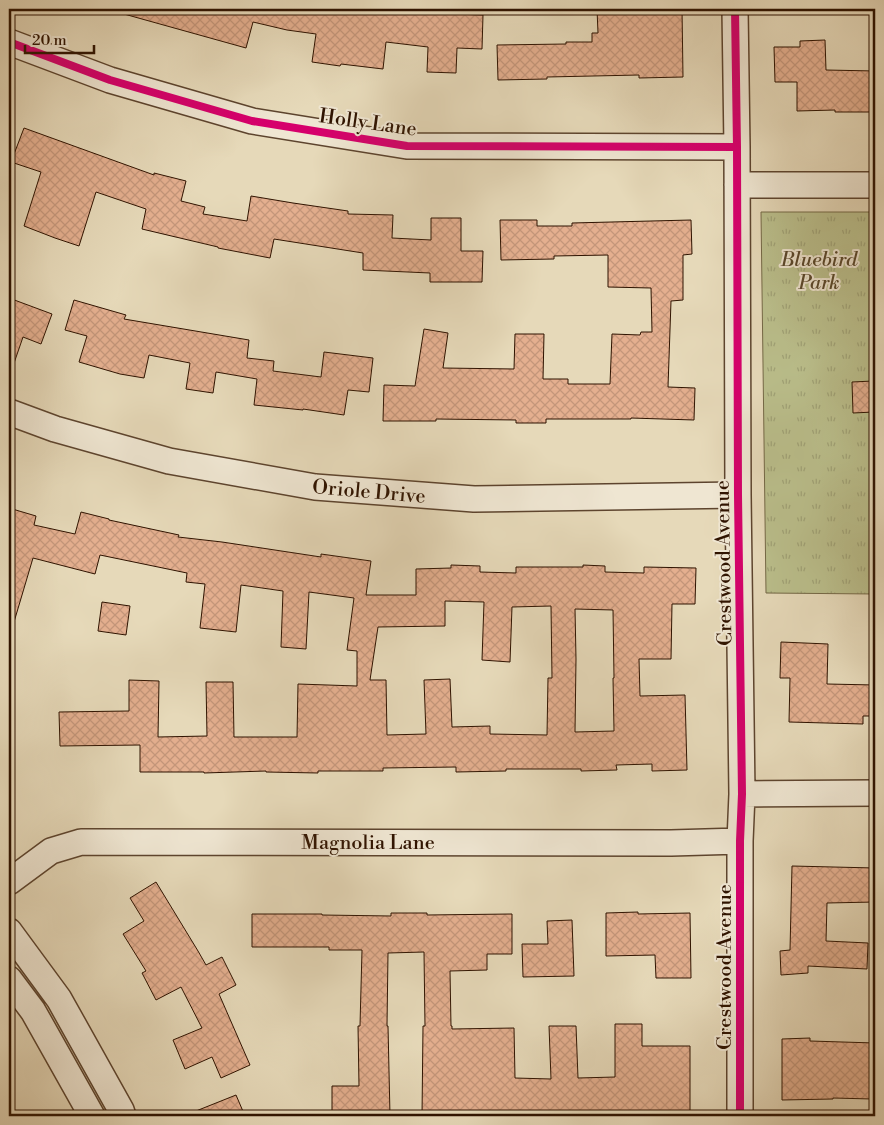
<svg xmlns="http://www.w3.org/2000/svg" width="884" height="1125" font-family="'Libre Bodoni',serif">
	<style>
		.grass { fill: url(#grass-tufts); stroke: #746846 }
		.building { fill: url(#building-cross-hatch); stroke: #2f1300; fill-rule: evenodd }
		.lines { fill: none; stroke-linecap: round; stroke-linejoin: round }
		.minor-casing { stroke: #5d442e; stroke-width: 28 }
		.minor { stroke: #efe6d2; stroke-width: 25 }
		.cycleway-casing { stroke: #efe6d2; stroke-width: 11 }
		.cycleway { stroke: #d6006c; stroke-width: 8 }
		.labels { text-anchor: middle; stroke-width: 4; stroke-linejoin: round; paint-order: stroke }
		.street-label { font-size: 20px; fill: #2f1300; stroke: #efe6d2 }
		.park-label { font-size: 20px; font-style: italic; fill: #59462a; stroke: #efe6d2 }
	</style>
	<defs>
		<pattern id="grass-tufts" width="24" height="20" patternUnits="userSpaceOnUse" patternTransform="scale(1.25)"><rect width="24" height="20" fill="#babe8b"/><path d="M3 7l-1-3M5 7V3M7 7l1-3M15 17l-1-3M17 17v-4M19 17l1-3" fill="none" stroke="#a0a276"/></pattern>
		<pattern id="building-cross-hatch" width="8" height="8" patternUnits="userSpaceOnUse" patternTransform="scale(1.25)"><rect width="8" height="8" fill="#e4af8f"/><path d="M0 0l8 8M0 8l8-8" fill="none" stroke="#c4967a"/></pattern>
	</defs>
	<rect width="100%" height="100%" fill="#e6d9b9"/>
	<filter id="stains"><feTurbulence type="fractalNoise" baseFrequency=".004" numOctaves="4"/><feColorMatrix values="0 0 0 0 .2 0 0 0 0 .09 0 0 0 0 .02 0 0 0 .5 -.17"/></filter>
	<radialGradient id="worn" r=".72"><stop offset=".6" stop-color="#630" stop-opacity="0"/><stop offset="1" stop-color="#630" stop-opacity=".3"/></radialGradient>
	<path class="grass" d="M 761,212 L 875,212 L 875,594 L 766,593 Z"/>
	<path class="building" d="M 125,9 L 384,9 L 420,13 L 483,15 L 482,49 L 457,48 L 456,73 L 427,72 L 428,47 L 386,42 L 383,69 L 341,64 L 340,66 L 312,62 L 316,34 L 287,30 L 253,22 L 246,48 L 124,14 Z
		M 597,9 L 682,9 L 683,77 L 639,78 L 639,75 L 547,77 L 547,79 L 498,80 L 497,45 L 566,44 L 566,42 L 592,42 L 592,33 L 598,33 Z
		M 825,40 L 826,70 L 875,71 L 875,106 L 872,105 L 872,112 L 835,112 L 835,110 L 797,111 L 797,82 L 775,82 L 774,47 L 800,47 L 800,41 Z
		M 24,128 L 154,175 L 154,173 L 186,181 L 181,201 L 205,207 L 203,214 L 247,221 L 251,196 L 293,203 L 348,211 L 348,214 L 393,215 L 392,238 L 431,240 L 431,218 L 461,218 L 461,251 L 483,251 L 482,282 L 430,282 L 430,273 L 363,270 L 363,253 L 274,239 L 270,258 L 218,248 L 218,247 L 142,229 L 146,209 L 96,192 L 79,246 L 55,238 L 24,226 L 41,172 L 11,162 Z
		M 500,220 L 537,220 L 537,226 L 572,226 L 572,223 L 691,220 L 692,254 L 683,255 L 683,300 L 671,301 L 668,387 L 695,388 L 694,420 L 631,418 L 631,419 L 546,419 L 546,423 L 516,423 L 516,420 L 436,419 L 436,421 L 383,421 L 384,385 L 415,386 L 424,329 L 448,333 L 443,368 L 514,369 L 515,334 L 544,334 L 543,379 L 568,379 L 568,384 L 610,384 L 612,334 L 640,335 L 641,332 L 652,332 L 651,288 L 608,287 L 608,255 L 554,256 L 554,259 L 501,260 Z
		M 9,298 L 52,314 L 41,344 L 23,337 L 12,369 L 9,368 Z
		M 74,300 L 126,315 L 124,319 L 249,340 L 247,358 L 274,361 L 273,371 L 321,377 L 324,352 L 373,358 L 369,392 L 348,390 L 344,415 L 303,409 L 303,410 L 254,405 L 257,379 L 216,372 L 213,393 L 186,389 L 190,363 L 149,355 L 144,378 L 120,374 L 79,362 L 87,336 L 65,330 Z
		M 873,381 L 874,412 L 853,413 L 852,382 Z
		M 9,508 L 36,516 L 34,525 L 75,534 L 81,512 L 109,519 L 109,520 L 179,535 L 178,537 L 222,542 L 321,557 L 321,554 L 371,561 L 366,595 L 416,595 L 416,569 L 451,568 L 451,565 L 480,566 L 480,572 L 516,573 L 516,567 L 583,567 L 583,565 L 605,566 L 605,572 L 644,573 L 644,567 L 696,568 L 695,604 L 672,604 L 671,659 L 639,659 L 640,696 L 685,695 L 687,770 L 652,771 L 652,764 L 616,765 L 617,770 L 581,771 L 581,769 L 506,769 L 506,771 L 456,772 L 456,767 L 383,768 L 383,771 L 318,771 L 318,773 L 266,772 L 266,771 L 204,773 L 204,772 L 140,772 L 140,745 L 60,746 L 59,712 L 129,711 L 129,680 L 159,681 L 158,737 L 207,736 L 206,682 L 233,682 L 234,737 L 297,737 L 298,684 L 357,686 L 357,651 L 347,650 L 354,598 L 309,592 L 306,649 L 281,647 L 283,591 L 241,585 L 236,632 L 200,628 L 205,584 L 186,582 L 187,573 L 100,555 L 95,574 L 33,558 L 14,622 L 9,622 ZM 445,601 L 484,602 L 482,660 L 510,662 L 512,607 L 551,606 L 552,678 L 548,678 L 547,735 L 490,734 L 490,726 L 452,727 L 450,679 L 424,680 L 426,734 L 387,735 L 386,680 L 370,680 L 378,627 L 445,626 ZM 575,609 L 613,610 L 614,678 L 613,678 L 614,731 L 575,732 L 576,659 Z
		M 102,602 L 130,606 L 126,635 L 98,631 Z
		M 781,642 L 828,644 L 827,684 L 875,685 L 875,716 L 863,716 L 863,724 L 789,722 L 790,678 L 780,678 Z
		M 792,866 L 875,868 L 875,902 L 827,903 L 826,941 L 868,943 L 867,969 L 808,966 L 808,973 L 781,975 L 780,951 L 790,950 Z
		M 156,882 L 198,951 L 206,965 L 222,957 L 236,985 L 219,994 L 250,1065 L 221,1078 L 212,1057 L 185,1069 L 173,1040 L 202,1028 L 181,987 L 156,1000 L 142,973 L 146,971 L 123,934 L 144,921 L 130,898 Z
		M 638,912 L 638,914 L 690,913 L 691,978 L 656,978 L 655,955 L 606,956 L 606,913 Z
		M 391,913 L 427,913 L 427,915 L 512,914 L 512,954 L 487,954 L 487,970 L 450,971 L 451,1026 L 452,1026 L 452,1029 L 514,1028 L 515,1078 L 551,1079 L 549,1026 L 576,1026 L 578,1078 L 615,1077 L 615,1024 L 642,1024 L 642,1046 L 690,1046 L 690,1116 L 479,1116 L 479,1113 L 444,1112 L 444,1116 L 422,1116 L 423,1026 L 425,1026 L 424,952 L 388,953 L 387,1026 L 388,1026 L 390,1116 L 332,1116 L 332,1086 L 359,1086 L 358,1026 L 360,1026 L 362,950 L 329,950 L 329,947 L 252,947 L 252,914 L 322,914 L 322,915 L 391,916 Z
		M 572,920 L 574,976 L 523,977 L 522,944 L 548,944 L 547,921 Z
		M 810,1038 L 810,1041 L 875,1043 L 875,1080 L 873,1080 L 872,1099 L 833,1098 L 833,1099 L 782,1100 L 782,1039 Z
		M 236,1095 L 245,1116 L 186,1116 L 186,1115 Z"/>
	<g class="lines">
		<defs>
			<path id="minor" d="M 735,9 L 737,147 L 738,495 L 742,794 L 740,841 L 740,1116
				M 9,42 L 110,80 L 252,121 L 407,146 L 737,147
				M 737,185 L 875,185
				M 9,412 L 55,429 L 169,461 L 315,487 L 474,499 L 738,495
				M 742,794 L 875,793
				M 9,882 L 51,851 L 81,842 L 671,843 L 740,841
				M 9,931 L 59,999 L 121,1110 L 123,1116
				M 9,979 L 33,1011 L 92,1116"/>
		</defs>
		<use href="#minor" class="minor-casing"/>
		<use href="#minor" class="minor"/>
		<defs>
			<path id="cycleway" d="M 735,9 L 737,147 L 738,495 L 742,794 L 740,841 L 740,1116
				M 9,42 L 110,80 L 252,121 L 407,146 L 737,147"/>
		</defs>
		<use href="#cycleway" class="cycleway-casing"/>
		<use href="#cycleway" class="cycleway"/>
	</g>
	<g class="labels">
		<g class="street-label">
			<text transform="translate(368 122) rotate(8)" y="7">Holly Lane</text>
			<text transform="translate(369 491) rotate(5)" y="7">Oriole Drive</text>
			<text transform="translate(723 563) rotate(-91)" y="7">Crestwood Avenue</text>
			<text x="368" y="849">Magnolia Lane</text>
			<text transform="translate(724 967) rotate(-90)" y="7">Crestwood Avenue</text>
		</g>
		<g class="park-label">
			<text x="819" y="266">Bluebird<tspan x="819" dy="23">Park</tspan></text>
		</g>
	</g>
	<rect width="884" height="1125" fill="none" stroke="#e6d9b9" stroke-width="30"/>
	<rect x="10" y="10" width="864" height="1105" fill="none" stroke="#2f1300" stroke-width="2.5"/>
	<rect x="15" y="15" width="854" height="1095" fill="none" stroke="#2f1300"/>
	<path d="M25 45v8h69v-8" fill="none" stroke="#2f1300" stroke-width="2.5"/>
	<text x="32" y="45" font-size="15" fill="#2f1300" stroke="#efe6d2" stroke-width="4" paint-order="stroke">20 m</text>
	<rect width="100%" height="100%" filter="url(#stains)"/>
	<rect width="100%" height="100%" fill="url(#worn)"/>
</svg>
